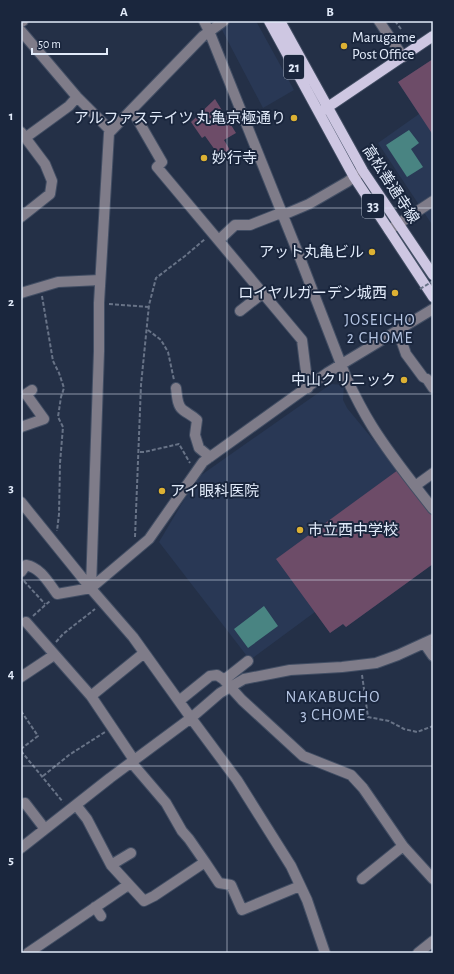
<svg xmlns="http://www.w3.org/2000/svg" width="454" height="974" font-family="'Alegreya Sans','Noto Sans JP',sans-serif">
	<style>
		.built { fill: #293855 }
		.green { fill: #6d4c68 }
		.water { fill: #498482 }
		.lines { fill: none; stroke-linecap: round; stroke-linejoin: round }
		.minor-casing { stroke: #424e64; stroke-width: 12 }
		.major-casing { stroke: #424e64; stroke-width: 12 }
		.path { stroke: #687387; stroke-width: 2; stroke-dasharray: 4 2; stroke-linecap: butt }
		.minor { stroke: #7f7c89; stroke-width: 10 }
		.major { stroke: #cec7e2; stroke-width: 10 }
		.path-bridge { stroke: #687387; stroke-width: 2; stroke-dasharray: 4 2; stroke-linecap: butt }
		.grid { fill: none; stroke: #e2ebfa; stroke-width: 1; stroke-opacity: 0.55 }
		.poi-dot { fill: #ddb133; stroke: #1a263d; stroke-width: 1.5 }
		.labels { text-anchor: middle; stroke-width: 4; stroke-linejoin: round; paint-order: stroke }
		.shield { fill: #1a263d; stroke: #a6b0c1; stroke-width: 1 }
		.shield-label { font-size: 14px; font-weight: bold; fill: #e2ebfa }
		.poi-label { font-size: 15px; fill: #e2ebfa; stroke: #1a263d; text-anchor: start }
		.street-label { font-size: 15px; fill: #e2ebfa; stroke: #1a263d }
		.neighbourhood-label { font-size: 16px; letter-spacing: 1px; fill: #b6c6e4; stroke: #1a263d }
		.neatline { fill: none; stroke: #e2ebfa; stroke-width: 1.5 }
		.grid-label { font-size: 13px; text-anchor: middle; font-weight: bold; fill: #e2ebfa }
	</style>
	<rect width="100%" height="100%" fill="#243047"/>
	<path class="built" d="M 232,21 L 256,21 L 294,90 L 263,108 L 221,28 Z
		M 433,59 L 433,226 L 378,143 L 419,114 L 398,82 Z
		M 331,384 L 344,385 L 343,400 L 347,408 L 398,470 L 433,517 L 433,564 L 346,627 L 343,624 L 330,633 L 315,612 L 250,660 L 159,542 L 197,478 Z"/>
	<path class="green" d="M 433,59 L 433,135 L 398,82 Z
		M 215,99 L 236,133 L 224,140 L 230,150 L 220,157 L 205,136 L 202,138 L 191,122 Z
		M 398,470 L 433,517 L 433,564 L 346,627 L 343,624 L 330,633 L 276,559 Z"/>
	<path class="water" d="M 409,130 L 419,143 L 411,149 L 423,167 L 407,177 L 386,145 Z
		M 264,606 L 278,626 L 248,648 L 234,629 Z"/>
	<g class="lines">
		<defs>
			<path id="minor" d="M 204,21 L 209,31 L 300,258 L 346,377 C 354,394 362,410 372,426 C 390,455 412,482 433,509
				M 379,21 L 403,57
				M 21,22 L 23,21
				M 21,31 L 77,97 L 111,131
				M 132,110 L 162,162 L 157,167 L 302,340 L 308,388
				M 21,132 L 45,164 L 52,181 L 50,194 L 21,217
				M 25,138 L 69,106 L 77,97
				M 389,230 L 433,201
				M 219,240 L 235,225 L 250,225 L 278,214 L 283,215 L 309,204 L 347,182 L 361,172
				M 21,293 L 58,282 L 100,280
				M 240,311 L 263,293
				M 398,331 L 406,354 L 423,377 L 427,379 L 433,388
				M 176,388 C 177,395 177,406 183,410 C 188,414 192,415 197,420 L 195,435 L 199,448 L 210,457
				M 21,427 L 44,419 L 26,394 L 32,390
				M 415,486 L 433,473
				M 21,502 L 93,591 L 133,637 L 191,718 L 237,780 L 291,866 L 307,900 L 325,953
				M 21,572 L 26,565 C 41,568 48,582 57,594 L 91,588 L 149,539 L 203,462 L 327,373 L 433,309
				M 91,588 L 99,351 L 99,303 L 109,133 L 203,36 L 224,21
				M 26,622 L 91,696 L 134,760
				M 424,643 L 433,656
				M 21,677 L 54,655
				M 224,680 L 248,661
				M 91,696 L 144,653
				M 179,701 L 210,676 L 217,675 L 223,679 L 242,700 L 303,756 L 351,775 L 363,788 L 403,846 L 433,879
				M 25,803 L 45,829
				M 76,805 L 87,819 L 111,865 L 144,901 L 154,896 L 205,862 L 189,839 L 182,831 L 166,803 L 131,762
				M 21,848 L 110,778 L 191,718 L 220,693 L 244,679 L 290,670 L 342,667 L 376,663 L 398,655 L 433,639
				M 205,862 L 219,883 L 231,885 L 242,910 L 300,886
				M 111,865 L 131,853
				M 362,879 L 403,846
				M 95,907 L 101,916
				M 28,953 L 128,885
				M 418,953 L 433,941"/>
			<path id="major" d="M 269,21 L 354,177 L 433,297
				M 280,21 L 363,171 L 433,275
				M 322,111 L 433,36"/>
		</defs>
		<use href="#minor" class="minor-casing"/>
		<use href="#major" class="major-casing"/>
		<path class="path" d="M 395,21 L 401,29
			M 42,296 L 53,361 L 59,373 L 64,388 L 61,397 L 58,417 L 63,427 L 60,463 L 59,514 L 57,531
			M 109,304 L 149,307
			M 148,330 L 161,340 L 168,352 L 174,380
			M 140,452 L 144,452 L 179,444 L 190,463
			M 135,537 L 141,385 L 149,305 L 156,278 L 185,256 L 205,239
			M 24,581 L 45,604
			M 33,616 L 51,600
			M 56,642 L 63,634 L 95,609
			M 362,675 L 368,717 L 389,721 L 404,729 L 417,732 L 433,726
			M 21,711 L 38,736 L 21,749
			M 21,751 L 63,802
			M 43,776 L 69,755 L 105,732"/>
		<use href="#minor" class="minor"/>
		<use href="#major" class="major"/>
		<path class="path-bridge" d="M 420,289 L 433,281"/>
	</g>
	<path class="grid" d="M 227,21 L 227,953M 21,208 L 433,208M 21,394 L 433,394M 21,580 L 433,580M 21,766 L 433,766"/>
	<g class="poi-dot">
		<circle cx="344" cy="46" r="4"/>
		<circle cx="294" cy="118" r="4"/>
		<circle cx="204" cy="158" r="4"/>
		<circle cx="372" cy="252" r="4"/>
		<circle cx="395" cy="293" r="4"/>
		<circle cx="404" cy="380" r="4"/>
		<circle cx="162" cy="491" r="4"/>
		<circle cx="300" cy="530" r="4"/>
	</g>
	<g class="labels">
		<g class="shield">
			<rect x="284" y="55" width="20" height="24" rx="3"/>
			<rect x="362" y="194" width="22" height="24" rx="3"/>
		</g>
		<g class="shield-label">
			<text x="294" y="72">21</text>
			<text x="373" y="211">33</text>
		</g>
		<g class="poi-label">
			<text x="352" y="42">Marugame<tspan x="352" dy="17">Post Office</tspan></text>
			<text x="286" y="123" text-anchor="end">アルファステイツ 丸亀京極通り</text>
			<text x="212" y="163">妙行寺</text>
			<text x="364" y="257" text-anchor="end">アット丸亀ビル</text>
			<text x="387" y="298" text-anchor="end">ロイヤルガーデン城西</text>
			<text x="396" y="385" text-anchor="end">中山クリニック</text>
			<text x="170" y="496">アイ眼科医院</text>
			<text x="308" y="535">市立西中学校</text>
		</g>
		<g class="street-label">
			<text transform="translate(391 184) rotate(57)" y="5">高松善通寺線</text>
		</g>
		<g class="neighbourhood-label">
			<text x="380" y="325">JOSEICHO<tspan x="380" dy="18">2 CHOME</tspan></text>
			<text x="333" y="702">NAKABUCHO<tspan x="333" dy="18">3 CHOME</tspan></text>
		</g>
	</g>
	<rect width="454" height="974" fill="none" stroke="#1a263d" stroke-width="44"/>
	<path d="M32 48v6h75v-6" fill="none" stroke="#e2ebfa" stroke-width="2"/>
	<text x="38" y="48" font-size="12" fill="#e2ebfa" stroke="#1a263d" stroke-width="3" paint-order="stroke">50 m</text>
	<rect x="22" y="22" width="410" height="930" class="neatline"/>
	<g class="grid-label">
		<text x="124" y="16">A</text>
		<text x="330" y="16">B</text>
		<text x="11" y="120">1</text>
		<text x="11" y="306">2</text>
		<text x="11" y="492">3</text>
		<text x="11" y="678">4</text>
		<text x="11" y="864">5</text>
	</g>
</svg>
